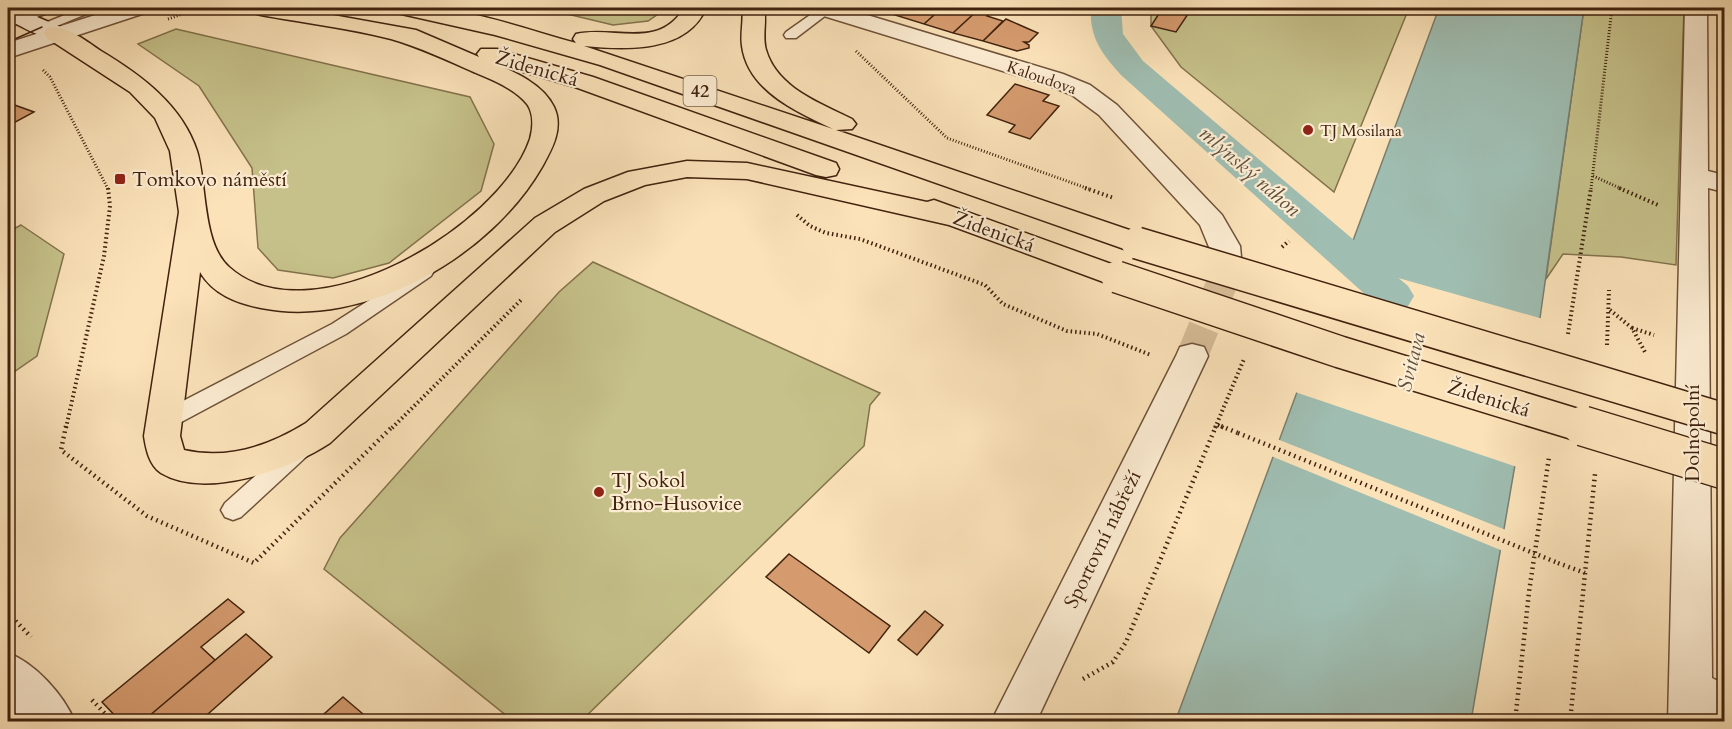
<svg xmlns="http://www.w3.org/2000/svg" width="1732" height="729" font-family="Cardo,serif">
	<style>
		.green { fill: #c6c18a; stroke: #83724c; stroke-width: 1.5 }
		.water { fill: #9fbdb1; stroke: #797f70; stroke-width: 1.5 }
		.pier { fill: #fbe2b9 }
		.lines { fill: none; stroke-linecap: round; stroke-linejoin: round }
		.canal { fill: #9fbdb1; fill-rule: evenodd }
		.building { fill: #d59b6f; stroke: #40220e; stroke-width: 1.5 }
		.minor-tunnel { stroke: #d6bc97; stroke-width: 31; stroke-dasharray: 31 16; stroke-linecap: butt }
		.service-casing { stroke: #6f5239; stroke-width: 3 }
		.minor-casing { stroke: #6f5239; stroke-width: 3 }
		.secondary-casing { stroke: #40220e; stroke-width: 3 }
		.trunk-casing { stroke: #40220e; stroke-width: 3 }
		.path-far2 { stroke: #40220e; stroke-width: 3; stroke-dasharray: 1 2; stroke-linecap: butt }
		.path-far1 { stroke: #40220e; stroke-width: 4; stroke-dasharray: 1.5 3; stroke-linecap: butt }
		.path { stroke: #40220e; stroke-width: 4.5; stroke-dasharray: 1.5 4; stroke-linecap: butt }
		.service { fill: #fcecd2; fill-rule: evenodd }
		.minor { fill: #fcecd2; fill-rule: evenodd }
		.secondary { fill: #fcecd2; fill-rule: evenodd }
		.trunk { fill: #fbe2b9; fill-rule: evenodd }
		.tram { stroke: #40220e; stroke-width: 1.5 }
		.trunk-bridge-far1-casing { stroke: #40220e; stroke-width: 34; stroke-linecap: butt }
		.trunk-bridge-casing { stroke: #40220e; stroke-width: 42; stroke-linecap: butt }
		.path-bridge { stroke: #40220e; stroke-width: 4.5; stroke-dasharray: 1.5 4; stroke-linecap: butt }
		.trunk-bridge-far1 { stroke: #fbe2b9; stroke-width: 31 }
		.trunk-bridge { stroke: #fbe2b9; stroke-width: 39 }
		.poi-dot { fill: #8f2418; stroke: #fcecd2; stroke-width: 2 }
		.labels { text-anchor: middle; stroke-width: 4.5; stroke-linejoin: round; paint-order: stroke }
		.far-street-label { font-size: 16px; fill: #40220e; stroke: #fcecd2 }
		.far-poi-label { font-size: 16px; fill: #40220e; stroke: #fcecd2; text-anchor: start }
		.shield { fill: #fcecd2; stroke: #785f49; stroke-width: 1.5 }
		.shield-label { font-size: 18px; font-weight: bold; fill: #40220e }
		.street-label { font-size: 20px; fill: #40220e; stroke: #fcecd2 }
		.poi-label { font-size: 20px; fill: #40220e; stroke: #fcecd2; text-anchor: start }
		.water-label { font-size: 21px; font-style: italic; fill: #5c503f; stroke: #fcecd2 }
	</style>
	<rect width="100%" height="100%" fill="#fbe2b9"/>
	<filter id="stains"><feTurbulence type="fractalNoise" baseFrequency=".00333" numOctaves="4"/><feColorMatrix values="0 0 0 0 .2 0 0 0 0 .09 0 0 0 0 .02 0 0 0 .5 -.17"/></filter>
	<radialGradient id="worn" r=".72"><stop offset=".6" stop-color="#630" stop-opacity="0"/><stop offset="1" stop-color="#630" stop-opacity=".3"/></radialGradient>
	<path class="green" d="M 542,8 L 667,8 L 648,21 L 613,25 Z
		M 1151,8 L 1409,8 L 1334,192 L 1181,67 L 1151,26 Z
		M 1584,8 L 1684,8 L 1676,265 L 1621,257 L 1563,254 L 1546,279 Z
		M 176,29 L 470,97 L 494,144 L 481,191 L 389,263 L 333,278 L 278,270 L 258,248 L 252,168 L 199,86 L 138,44 Z
		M 21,225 L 64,254 L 37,356 L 8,376 L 8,232 Z
		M 593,262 L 880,393 L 870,405 L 864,446 L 581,721 L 513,721 L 324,569 L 340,538 L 559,292 Z"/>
	<path class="water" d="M 1439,8 L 1584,8 L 1539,325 L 1471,721 L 1175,722 Z"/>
	<path class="pier" d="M 1342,262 L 1543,319 L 1517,467 L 1295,392 Z
		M 1277,439 L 1506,530 L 1503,551 L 1271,456 Z"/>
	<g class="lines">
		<path class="canal" d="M 1091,8 L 1121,8 L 1123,34 L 1143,61 L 1408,286 L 1414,296 L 1408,306 L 1393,311 L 1378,306 L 1121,75 C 1102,54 1089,37 1091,8 Z"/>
	</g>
	<path class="building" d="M 871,8 L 903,8 L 895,15 Z
		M 903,8 L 942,8 L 924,24 L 895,15 Z
		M 942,8 L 965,9 L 980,8 L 953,33 L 924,24 Z
		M 980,8 L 1003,8 L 1000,10 L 995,9 L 987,16 L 1003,21 L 983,41 L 953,33 Z
		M 1156,8 L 1192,8 L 1176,32 L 1151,26 L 1162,9 Z
		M 1006,19 L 1038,33 L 1029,42 L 1024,42 L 1029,45 L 1029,48 L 1017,51 L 983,41 Z
		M 1015,84 L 1049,95 L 1043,101 L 1059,106 L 1030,139 L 1009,132 L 1015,125 L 987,115 Z
		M 8,102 L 9,103 L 34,112 L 8,126 Z
		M 789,554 L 890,626 L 869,653 L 766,577 Z
		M 228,599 L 244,612 L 201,647 L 215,660 L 142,722 L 121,722 L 102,702 Z
		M 925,611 L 943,625 L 917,655 L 898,640 Z
		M 246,634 L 272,657 L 208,714 L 216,722 L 142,722 Z
		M 343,697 L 363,714 L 355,722 L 315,722 Z"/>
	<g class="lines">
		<path class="minor-tunnel" d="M 1192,356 L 1222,283 L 1226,257"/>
		<defs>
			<path id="service" d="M 82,8 L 101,8 L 47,30 L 42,31 L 35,27 Z
				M 820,8 L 834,9 L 796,38 L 786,38 L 784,35 L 786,32 Z
				M 424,265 L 431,266 L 434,271 L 431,276 L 346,334 L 172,427 L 164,430 L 156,427 L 153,421 L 156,415 L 332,324 Z
				M 299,441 L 307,444 L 310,450 L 307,456 L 241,517 L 233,520 L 225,517 L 221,510 L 225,503 L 291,444 Z"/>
			<path id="minor" d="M 21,8 L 51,8 L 48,13 L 8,27 L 8,13 Z
				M 117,8 L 148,8 L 145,13 L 8,58 L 8,43 Z
				M 811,8 L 844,8 L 1063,74 L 1090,85 L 1117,105 L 1222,215 L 1240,246 L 1241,257 L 1236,264 L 1226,267 L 1216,264 L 1200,225 L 1099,115 L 1072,95 L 1045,84 L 814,13 Z
				M 1685,8 L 1707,8 L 1708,171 L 1724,175 L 1724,192 L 1708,188 L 1712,678 L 1724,684 L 1724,722 L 1668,722 Z
				M 1192,344 L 1204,347 L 1208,356 L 1036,722 L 991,722 L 1176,356 L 1180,347 Z
				M 8,653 C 35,663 64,695 75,722 L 23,722 L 8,704 Z"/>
			<path id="secondary" d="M 8,8 L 16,8 L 63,28 L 66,33 L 63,38 C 45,42 24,27 8,20 Z"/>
			<path id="trunk" d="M 250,8 L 294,8 L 416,30 L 479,57 L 477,54 L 481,49 L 497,49 L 593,77 L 836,163 L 839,169 L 836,175 L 826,177 L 816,175 L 575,87 L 493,63 C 515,72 543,84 554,107 C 564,128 552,149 542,167 C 491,256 365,329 261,308 C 236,303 213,294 200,272 L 180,436 L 184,450 C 227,460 269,446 306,423 L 535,218 L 584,189 L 628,172 L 687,161 L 747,163 L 927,202 L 934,200 L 1128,270 L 1132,277 L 1128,284 L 1117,287 L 949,225 L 747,179 L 687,177 L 645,185 L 604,201 L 555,232 L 330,443 C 291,469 206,500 161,473 C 149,465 146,449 144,436 L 179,212 L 170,151 L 155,118 L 130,92 L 47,38 L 44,33 L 47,28 C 66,24 86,41 101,51 C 141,75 182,105 197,151 C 207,184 202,243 229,267 C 309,340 500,228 530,139 C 533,128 534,114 527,104 C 515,89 493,80 476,73 C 449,61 419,47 391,39 C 349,28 304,23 261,15 L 253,13 Z
				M 394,8 C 451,1 520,28 576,43 L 573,39 L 576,34 C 613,25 658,51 684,8 L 706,8 C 687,53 626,50 584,46 L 833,129 C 797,112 748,91 742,46 C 740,33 744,21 742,8 L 764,8 C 767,21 762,36 766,50 C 777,88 820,103 852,119 L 856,124 L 852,129 L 836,130 L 1147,236 L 1152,243 L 1147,250 L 1137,253 L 1127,250 L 600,65 L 495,35 L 397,13 Z"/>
		</defs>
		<use href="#service" class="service-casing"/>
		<use href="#minor" class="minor-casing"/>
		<use href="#secondary" class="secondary-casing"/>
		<use href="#trunk" class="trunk-casing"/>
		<path class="path-far2" d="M 168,19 L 199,8
			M 856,51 L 947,138 L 1089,189
			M 43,70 L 50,77 L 108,189
			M 1593,176 L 1622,189
			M 1591,189 L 1612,8"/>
		<path class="path-far1" d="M 1085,188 L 1114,198
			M 1619,188 L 1658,205
			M 797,215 L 810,226 L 826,233 L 860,239 L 985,285 L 1003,304 L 1067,331 L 1097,334 L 1151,355
			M 1282,247 L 1289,241
			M 1610,310 L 1632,328 L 1646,354
			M 1632,328 L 1654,335
			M 1568,334 L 1591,188
			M 1607,345 L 1609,290
			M 1218,425 L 1224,428
			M 66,428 L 104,256 L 110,206 L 108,188
			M 392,428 L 522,299
			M 1215,428 L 1244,359"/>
		<path class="path" d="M 66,426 L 61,450 L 147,516 L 254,563 L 393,426
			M 1221,426 L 1238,433
			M 1558,563 L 1585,573
			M 8,613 L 31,637
			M 1083,679 L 1113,662 L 1126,642 L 1216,426
			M 92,700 L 113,722
			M 1515,722 L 1529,592 L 1549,457
			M 1570,722 L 1595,474"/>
		<use href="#service" class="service"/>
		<use href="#minor" class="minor"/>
		<use href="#secondary" class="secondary"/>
		<use href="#trunk" class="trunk"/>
		<path class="tram" d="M 8,42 L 42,27"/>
		<defs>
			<path id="trunk-bridge-far1" d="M 1137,243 L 1724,419
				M 1117,277 L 1340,352 L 1588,428"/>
			<path id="trunk-bridge" d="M 1583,426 L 1724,469"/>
		</defs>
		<use href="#trunk-bridge-far1" class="trunk-bridge-far1-casing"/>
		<use href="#trunk-bridge" class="trunk-bridge-casing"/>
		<path class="path-bridge" d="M 1238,433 L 1558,563"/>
		<use href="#trunk-bridge-far1" class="trunk-bridge-far1"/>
		<use href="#trunk-bridge" class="trunk-bridge"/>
	</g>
	<g class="poi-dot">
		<circle cx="1308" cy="130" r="6"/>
		<rect x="114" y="173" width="12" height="12" rx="3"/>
		<circle cx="599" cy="492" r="6"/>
	</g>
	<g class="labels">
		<g class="far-street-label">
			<text transform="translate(1042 77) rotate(19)" y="6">Kaloudova</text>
		</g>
		<g class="far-poi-label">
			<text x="1320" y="136">TJ Mosilana</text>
		</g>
		<rect class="shield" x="683.5" y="76" width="33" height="30" rx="4.5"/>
		<g class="shield-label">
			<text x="700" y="97">42</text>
		</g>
		<g class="street-label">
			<text transform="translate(537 68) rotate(16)" y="7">Židenická</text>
			<text transform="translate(994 231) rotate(20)" y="7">Židenická</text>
			<text transform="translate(1489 398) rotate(17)" y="7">Židenická</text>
			<text transform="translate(1692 433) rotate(-90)" y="7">Dolnopolní</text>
			<text transform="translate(1102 539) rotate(-64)" y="7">Sportovní nábřeží</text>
		</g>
		<g class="poi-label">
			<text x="132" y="186">Tomkovo náměstí</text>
			<text x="611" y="487">TJ Sokol<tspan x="611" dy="23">Brno-Husovice</tspan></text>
		</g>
		<g class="water-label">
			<text transform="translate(1250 171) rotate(41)" y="7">mlýnský náhon</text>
			<text transform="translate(1411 362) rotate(-76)" y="7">Svitava</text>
		</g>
	</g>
	<rect width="1732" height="729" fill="none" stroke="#fbe2b9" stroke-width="30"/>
	<rect x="9" y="9" width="1714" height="711" fill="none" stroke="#40220e" stroke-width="3"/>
	<rect x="15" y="15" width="1702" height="699" fill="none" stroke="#40220e" stroke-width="1.5"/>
	<rect width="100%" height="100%" filter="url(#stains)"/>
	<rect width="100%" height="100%" fill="url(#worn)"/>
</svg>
